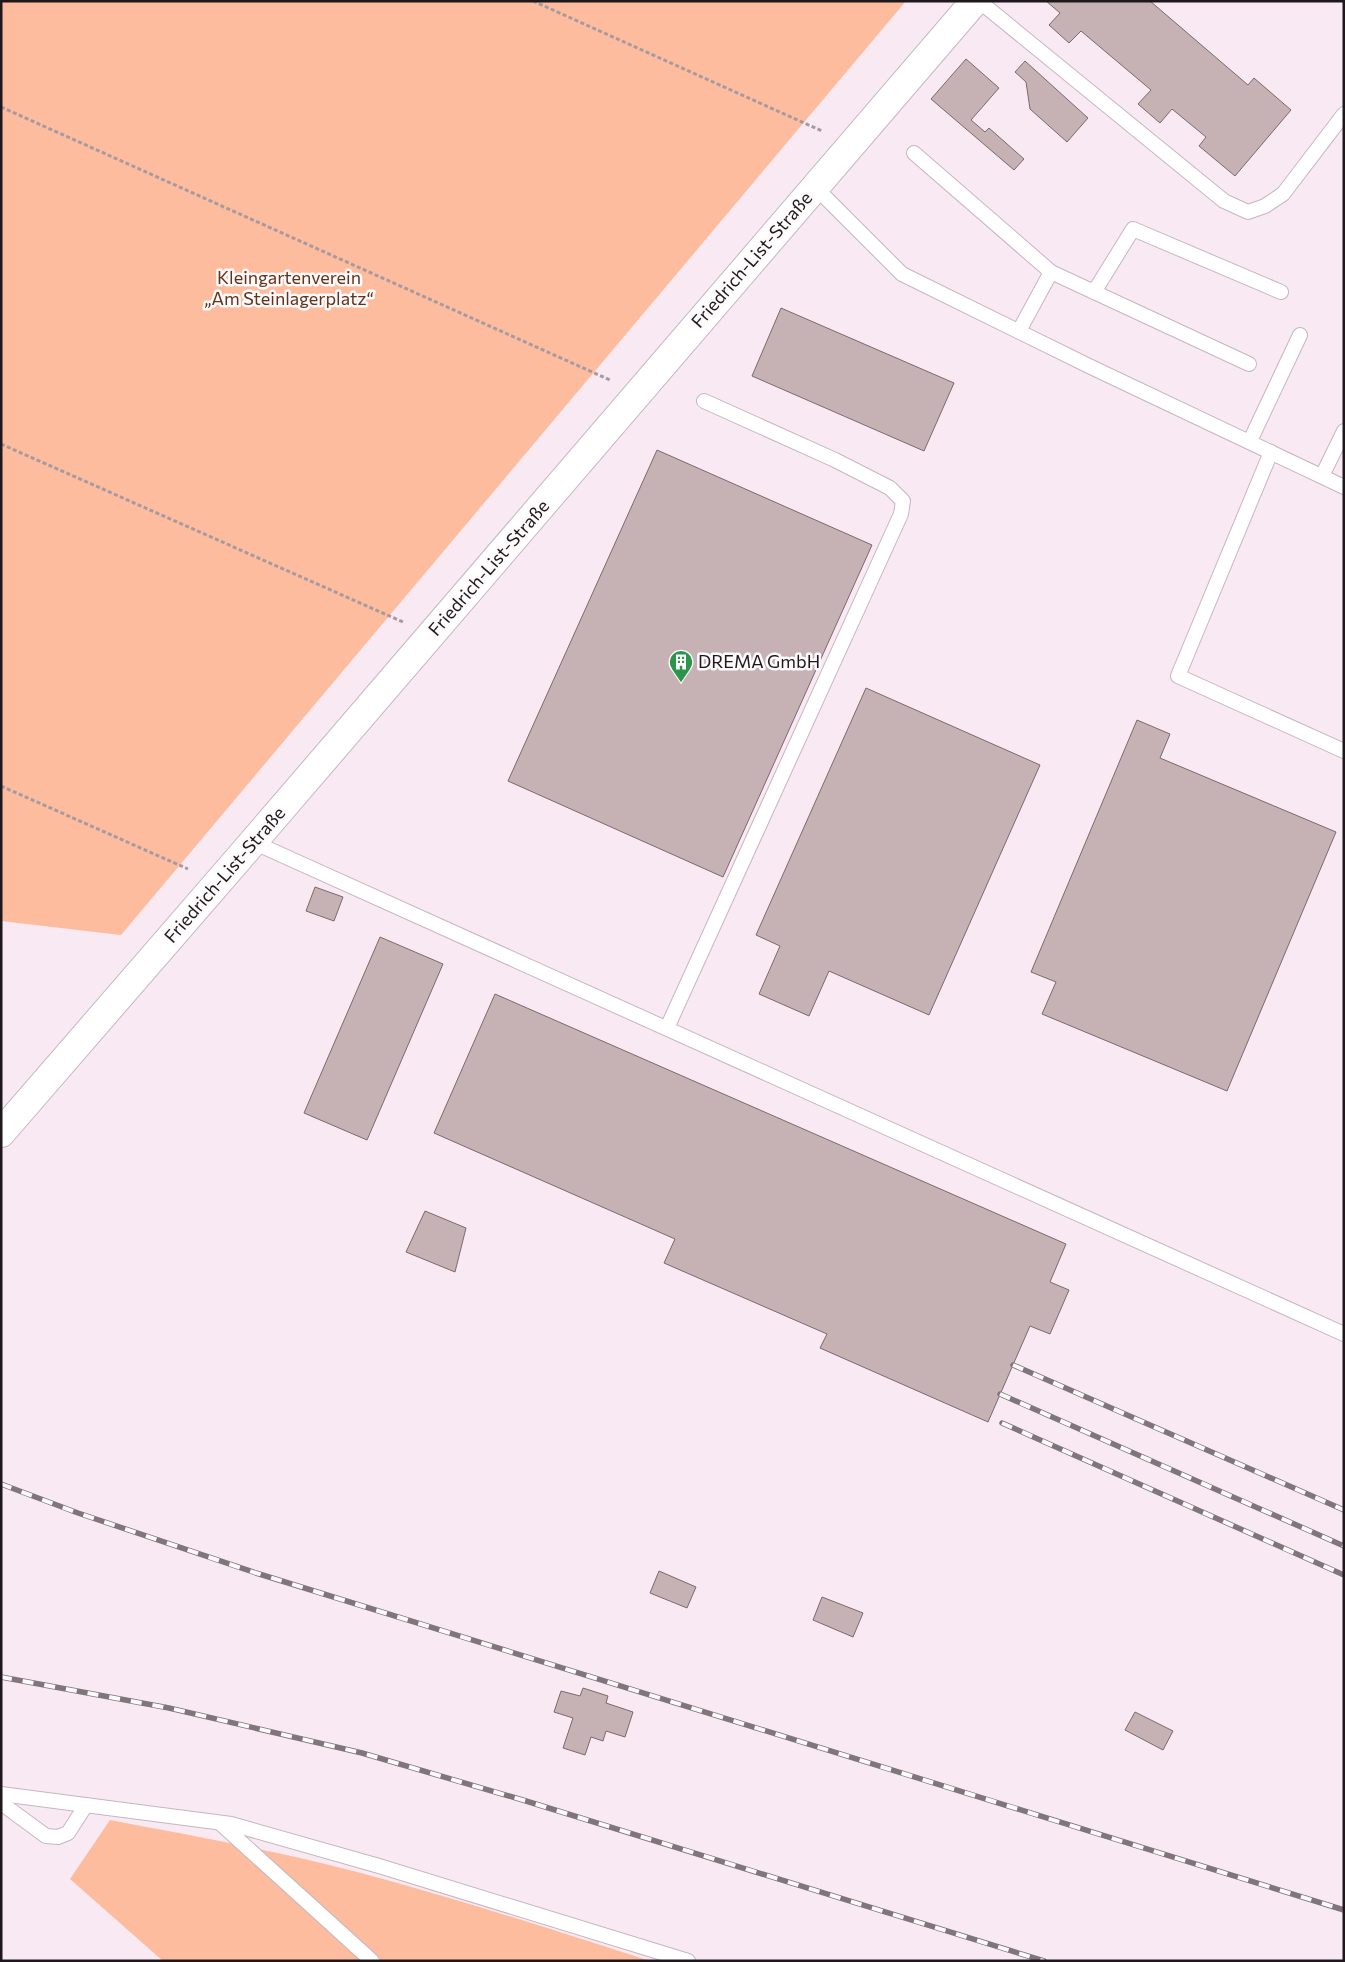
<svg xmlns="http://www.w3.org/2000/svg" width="1345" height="1962" font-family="Commissioner,sans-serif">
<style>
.green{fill:#fdbc9d}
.building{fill:#c6b2b4;stroke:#7b696b}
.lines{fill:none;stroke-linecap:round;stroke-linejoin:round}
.lane-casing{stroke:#c5b6c0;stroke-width:16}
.secondary-casing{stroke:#c5b6c0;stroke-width:30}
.path{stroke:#a69aa2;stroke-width:3;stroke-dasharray:4 2.5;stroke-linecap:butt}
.lane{stroke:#fff;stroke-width:14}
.secondary{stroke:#fff;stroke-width:28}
.rail-casing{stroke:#7f757b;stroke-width:5.5}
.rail{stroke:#fdfafc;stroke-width:4;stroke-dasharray:11;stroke-linecap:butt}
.labels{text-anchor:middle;stroke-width:5;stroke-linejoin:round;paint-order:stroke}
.street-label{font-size:18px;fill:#1e181c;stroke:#fdfafc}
.park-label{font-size:18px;fill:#643116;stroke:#fdfafc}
.poi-label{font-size:18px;fill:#1e181c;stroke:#fdfafc;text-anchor:start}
</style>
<rect width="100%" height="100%" fill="#f9e9f3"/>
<g class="green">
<polygon points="1,1 906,1 121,935 1,921"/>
<path d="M110 1820C194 1836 278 1851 361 1873 458 1899 554 1930 650 1961H163L70 1879Z"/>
</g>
<g class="building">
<polygon points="1046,1 1150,1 1248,85 1254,78 1291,110 1235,176 1199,146 1206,137 1172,109 1160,123 1138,104 1151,90 1081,31 1069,43 1049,25 1060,13"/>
<polygon points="966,59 999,88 971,120 985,132 989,128 1024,159 1014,170 931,99"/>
<polygon points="1025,61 1088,118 1067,142 1030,109 1026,82 1015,72"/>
<polygon points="781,308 954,383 924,451 752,376"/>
<polygon points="657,450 872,545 723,877 508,781"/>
<polygon points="866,688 1040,765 929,1015 829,971 809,1016 759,994 780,946 756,935"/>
<polygon points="1137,720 1170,734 1160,758 1336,832 1227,1091 1042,1014 1056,982 1031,972"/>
<polygon points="315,887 343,897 334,921 306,911"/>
<polygon points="380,937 443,964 367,1140 304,1113"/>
<polygon points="495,994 1066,1244 1050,1282 1069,1290 1050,1334 1030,1326 988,1422 820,1348 827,1334 664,1263 675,1239 434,1133"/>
<polygon points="425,1211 466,1228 455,1272 406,1252"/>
<polygon points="659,1571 696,1587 687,1608 650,1593"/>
<polygon points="822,1597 863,1613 853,1637 813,1620"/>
<polygon points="583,1688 608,1696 606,1703 633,1712 625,1737 606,1731 603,1741 591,1737 585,1755 563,1748 573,1718 554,1712 561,1691 580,1696"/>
<polygon points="1135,1712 1173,1731 1163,1750 1125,1730"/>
</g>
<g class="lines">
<g class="lane-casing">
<g id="lane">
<polyline points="979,1 1224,201 1248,212 1265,206 1283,194 1344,114"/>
<polyline points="914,153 1051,272 1019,331"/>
<polyline points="815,187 902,274 1091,367 1344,487"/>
<polyline points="1051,272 1249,364"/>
<polyline points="1094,292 1133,229 1281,292"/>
<polyline points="1250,441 1300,335"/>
<polyline points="1271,452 1178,676 1344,751"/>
<polyline points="1322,476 1344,431"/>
<polyline points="253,842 1344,1334"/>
<polyline points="667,1028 901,514 903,501 890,488 835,460 704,401"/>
<polyline points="1,1794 231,1824 379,1866 688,1961"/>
<polyline points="1,1803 46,1836 58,1837 68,1833 86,1805"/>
<polyline points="220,1823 372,1961"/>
</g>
</g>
<g class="secondary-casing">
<polyline id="secondary" points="1,1133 253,842 975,1"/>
</g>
<g class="path">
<polyline points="533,1 822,131"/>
<polyline points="1,107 610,380"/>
<polyline points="1,444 403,622"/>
<polyline points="1,786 188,869"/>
</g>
<use href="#lane" class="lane"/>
<use href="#secondary" class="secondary"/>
<g class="rail-casing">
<g id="rail">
<polyline points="1013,1365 1344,1510"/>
<polyline points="1000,1394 1344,1546"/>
<polyline points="1002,1423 1344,1575"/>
<polyline points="1,1484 78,1513 256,1573 1344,1910"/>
<polyline points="1,1677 169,1708 362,1753 526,1801 1044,1961"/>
</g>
</g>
<use href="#rail" class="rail"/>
</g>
<defs>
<g id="building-pin" transform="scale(1.25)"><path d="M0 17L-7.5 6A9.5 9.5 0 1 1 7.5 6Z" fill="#2b954c" stroke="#fdfafc"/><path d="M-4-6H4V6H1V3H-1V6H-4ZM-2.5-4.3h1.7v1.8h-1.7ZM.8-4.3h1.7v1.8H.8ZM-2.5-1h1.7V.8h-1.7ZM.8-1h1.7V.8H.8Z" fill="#fff"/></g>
</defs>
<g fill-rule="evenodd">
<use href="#building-pin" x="681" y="662"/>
</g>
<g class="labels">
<g class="street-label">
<text transform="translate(752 260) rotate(-49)" y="6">Friedrich-List-Straße</text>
<text transform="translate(489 568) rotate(-49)" y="6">Friedrich-List-Straße</text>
<text transform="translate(225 875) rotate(-49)" y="6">Friedrich-List-Straße</text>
</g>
<g class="park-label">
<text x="289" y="284">Kleingartenverein<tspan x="289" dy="21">„Am Steinlagerplatz“</tspan></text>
</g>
<g class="poi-label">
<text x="698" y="668">DREMA GmbH</text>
</g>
</g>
<rect width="1345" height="1962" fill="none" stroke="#1e181c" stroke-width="5"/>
</svg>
